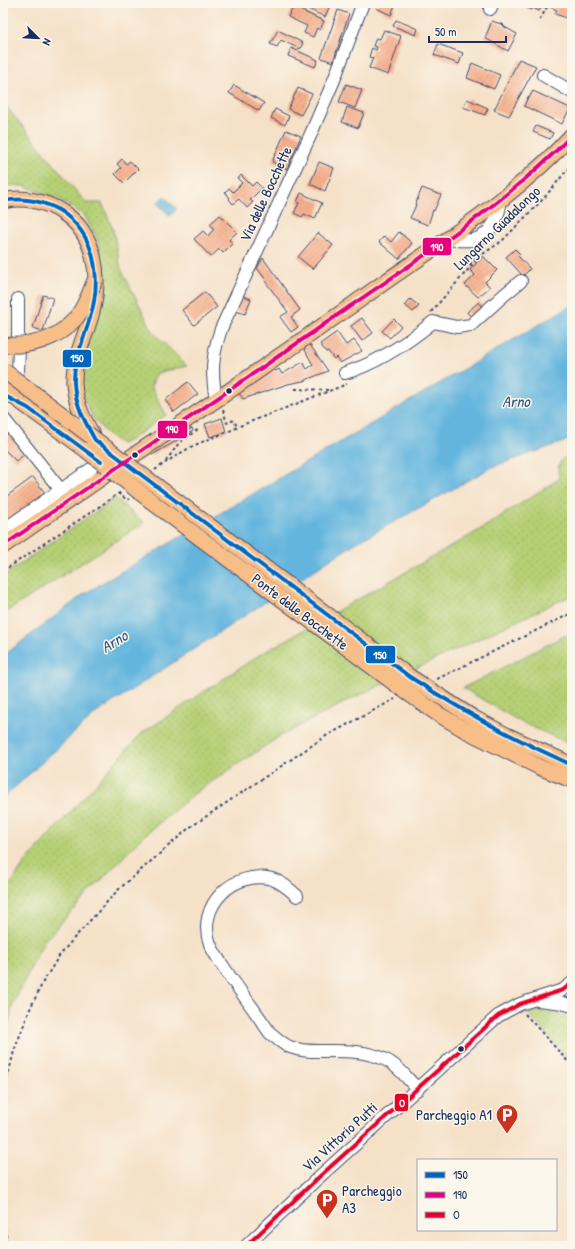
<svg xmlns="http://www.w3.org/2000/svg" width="575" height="1249" font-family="'Patrick Hand',sans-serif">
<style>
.grass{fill:url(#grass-dots);stroke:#68806a}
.water{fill:#63b5de;stroke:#3f729e}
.building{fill:url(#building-hatch)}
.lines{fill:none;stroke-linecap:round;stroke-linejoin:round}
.minor-casing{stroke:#3c4a6e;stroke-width:14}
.major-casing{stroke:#3c4a6e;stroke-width:17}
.path{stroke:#3c4a6e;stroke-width:2;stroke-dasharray:3 3;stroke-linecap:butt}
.minor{stroke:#fff;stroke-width:12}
.major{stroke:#f7be88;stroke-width:15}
.major-bridge-casing{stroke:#3c4a6e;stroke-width:17;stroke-linecap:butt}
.major-bridge{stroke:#f7be88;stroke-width:15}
.bus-1-casing{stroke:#fbf7ec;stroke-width:7}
.bus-2-casing{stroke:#fbf7ec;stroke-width:7}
.bus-3-casing{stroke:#fbf7ec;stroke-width:7}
.bus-1{stroke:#0065bd;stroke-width:4}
.bus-2{stroke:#e5007d;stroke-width:4}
.bus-3{stroke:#e4002b;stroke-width:4}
.bus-dot{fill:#1b2f5e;stroke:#fbf7ec;stroke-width:1.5}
.labels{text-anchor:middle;stroke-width:3;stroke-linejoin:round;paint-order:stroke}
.street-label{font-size:15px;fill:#1b2f5e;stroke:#fbf7ec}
.poi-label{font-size:15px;fill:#1b2f5e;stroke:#fbf7ec;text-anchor:end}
.water-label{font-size:16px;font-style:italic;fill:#315784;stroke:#fbf7ec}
.line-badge{stroke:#fbf7ec;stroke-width:1.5}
.badge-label{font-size:11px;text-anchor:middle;font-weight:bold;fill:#fff}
</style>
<defs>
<pattern id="grass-dots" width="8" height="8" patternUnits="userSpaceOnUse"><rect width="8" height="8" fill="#b6d075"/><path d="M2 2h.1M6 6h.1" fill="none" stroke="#9cb368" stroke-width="1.8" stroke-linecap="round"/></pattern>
<pattern id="building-hatch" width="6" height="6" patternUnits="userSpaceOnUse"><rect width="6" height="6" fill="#f7af8b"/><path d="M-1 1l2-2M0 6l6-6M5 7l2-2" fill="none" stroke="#d3977a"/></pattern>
</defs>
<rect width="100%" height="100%" fill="#fbf7ec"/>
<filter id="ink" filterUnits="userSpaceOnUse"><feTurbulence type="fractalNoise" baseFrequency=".025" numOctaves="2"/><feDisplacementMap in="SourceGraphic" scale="8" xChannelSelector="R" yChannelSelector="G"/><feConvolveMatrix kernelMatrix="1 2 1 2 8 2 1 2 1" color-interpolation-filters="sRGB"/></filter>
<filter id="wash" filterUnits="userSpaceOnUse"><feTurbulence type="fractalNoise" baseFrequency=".012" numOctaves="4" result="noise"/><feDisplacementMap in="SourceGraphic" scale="16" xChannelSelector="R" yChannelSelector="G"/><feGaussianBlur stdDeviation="0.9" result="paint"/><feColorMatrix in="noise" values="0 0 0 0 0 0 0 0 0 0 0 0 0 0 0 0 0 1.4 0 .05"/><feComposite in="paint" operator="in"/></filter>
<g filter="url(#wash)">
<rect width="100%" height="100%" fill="#f5e1c8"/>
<g class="grass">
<polygon points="3,103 86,203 102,203 113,229 121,269 153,332 187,366 157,373 151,386 166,415 130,440 121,444 108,435 93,418 82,395 81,368 101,295 103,271 98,240 84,215 56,198 24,186 3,185"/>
<path d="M572 453V595L351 699 277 738 195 793 140 839 44 941 13 1004 3 1044V895L27 860 141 734 256 657 473 534 559 479C557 464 559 460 572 453Z"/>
<polygon points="115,498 144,523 3,614 3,576"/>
<polygon points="572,632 572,745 519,721 463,688"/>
<path d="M535 1011C548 1012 560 1012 572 1020V1062L528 1013Z"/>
</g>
<g class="water">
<polygon points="164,196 177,209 170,216 157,203"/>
<polygon points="572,305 572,439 492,467 430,502 354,544 95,714 3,798 3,656 84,594 288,473"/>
</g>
<g id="blocks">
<g class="building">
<polygon points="311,3 326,3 330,5 325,17 308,9"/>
<polygon points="378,3 396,3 391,15 376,8"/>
<polygon points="525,3 544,3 539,11 533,8 531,10 527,8 529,5"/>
<polygon points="552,3 572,3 572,23 567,20 567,18 555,14 557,10 550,7"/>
<polygon points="293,7 324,21 320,30 317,28 313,37 304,33 307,26 288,17"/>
<polygon points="338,10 349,14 333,62 321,58"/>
<polygon points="396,20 418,29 416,35 393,26"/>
<polygon points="492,21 504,25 503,26 517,34 508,51 485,38"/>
<polygon points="278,30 303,43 300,49 281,40 277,47 270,44"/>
<polygon points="384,30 401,36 388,75 369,68 373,58 369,57 372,48 376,50 377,47 373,46 376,38 380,39"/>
<polygon points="438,44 463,53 459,64 434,55"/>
<polygon points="291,48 318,60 315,67 288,56"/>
<polygon points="519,59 536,66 509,116 494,110"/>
<polygon points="472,63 500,75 494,89 467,78"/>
<polygon points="346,84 362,90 355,108 339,102"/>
<polygon points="234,85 264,103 259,111 229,93"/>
<polygon points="298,88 312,94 301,115 288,109"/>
<polygon points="533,91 570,108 562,124 524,106 528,97 529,98"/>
<polygon points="467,99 488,108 485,115 463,107"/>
<polygon points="347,107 364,113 358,128 342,122"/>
<polygon points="275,109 289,116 285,125 271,118"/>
<polygon points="536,126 553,133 550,139 533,132"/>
<polygon points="286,130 301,136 287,169 272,162"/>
<polygon points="122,159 126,164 130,161 138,169 124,183 115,174 121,168 117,164"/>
<polygon points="319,162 334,168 325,191 310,184"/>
<polygon points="241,175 252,186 256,182 262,188 250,200 253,202 247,208 239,199 233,204 229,199 230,198 225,192 229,188 233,192 242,183 238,179"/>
<polygon points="422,188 441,195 434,211 433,210 428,225 410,218 416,205 415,205"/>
<polygon points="301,193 322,203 315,219 304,214 302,217 294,213 299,203 297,202"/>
<polygon points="220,215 237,232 229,240 233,243 223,253 219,249 211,257 194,239 203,231 208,236 214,229 210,224"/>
<polygon points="399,232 412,243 399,259 379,242 384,236 391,242"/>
<polygon points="318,233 333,245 313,269 298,257"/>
<polygon points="515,249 520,254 518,256 530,269 523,276 506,257"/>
<polygon points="483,256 497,270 485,282 490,287 478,297 465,285 475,275 470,270"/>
<polygon points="263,258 300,310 291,317 298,327 291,332 280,317 288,312 265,281 266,280 257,268"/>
<polygon points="205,292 217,307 194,325 182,310"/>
<polygon points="43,295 53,298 43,331 33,328"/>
<polygon points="243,296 251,299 245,314 236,311"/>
<polygon points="410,299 419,306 413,312 405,305"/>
<polygon points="479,302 486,311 474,321 467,312"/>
<polygon points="362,318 373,333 362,341 351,326"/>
<polygon points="394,319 401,326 390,338 382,331"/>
<polygon points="337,332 346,345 354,340 362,351 340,363 336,357 334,359 328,351 326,352 320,344"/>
<polygon points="310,345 328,371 303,381 288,384 243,399 239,393 274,369 276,371 279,369 282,374 303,362 307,369 313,365 304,348"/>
<polygon points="188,382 198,394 174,412 165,400"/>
<polygon points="222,418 226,432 210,437 205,424"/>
<polygon points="5,426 26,453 16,461 5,450 3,452 3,428"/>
<polygon points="192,428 193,431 152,455 150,452"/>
<polygon points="33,477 45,493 3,526 3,499"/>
</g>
</g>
</g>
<g filter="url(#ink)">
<use href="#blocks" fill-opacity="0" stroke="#3c4a6e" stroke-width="1"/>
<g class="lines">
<g class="minor-casing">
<g id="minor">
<polyline points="490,9 493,3"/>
<polyline points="543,75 572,92"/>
<path d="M446 239C455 240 463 241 472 240 491 237 499 216 501 200"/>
<polyline points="18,341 18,299"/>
<polyline points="18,370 19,350"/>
<path d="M345 373C378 363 406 344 433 322L457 327 471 325 504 295 521 281"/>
<path d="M216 400C211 371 212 356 221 329L310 136 334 80 363 3"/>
<polyline points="3,418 60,489"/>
<polyline points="3,530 91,469"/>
<path d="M297 896C289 889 282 882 272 879 234 869 196 906 210 944 215 956 224 967 231 978 244 996 257 1014 270 1033 277 1038 282 1044 290 1047 300 1051 310 1051 320 1051 343 1051 365 1050 386 1060 399 1066 408 1080 418 1089"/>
<polyline points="538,1000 563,1003 572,1006"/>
<polyline points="246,1246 319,1177 498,1016 520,1004 563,990 572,983"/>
</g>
</g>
<g class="major-casing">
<g id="major">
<path d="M3 201C22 196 45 201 62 212 96 233 101 276 92 312 86 336 73 358 74 383 75 404 85 422 95 440"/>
<polyline points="3,389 86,450"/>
<path d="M131 457C217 401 301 341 385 282 450 237 518 194 572 135"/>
<polyline points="3,546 104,476"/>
<polyline points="472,717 506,735 572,765"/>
<polyline points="465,730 539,767 572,780"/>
</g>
</g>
<g class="path">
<polyline points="540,20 549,3"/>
<polyline points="470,265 481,248"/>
<polyline points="431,312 480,256 502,241 544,198 572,164"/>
<polyline points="295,389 331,390"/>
<polyline points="223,410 227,423 234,420 237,427"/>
<polyline points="166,461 179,443 200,428"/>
<path d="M155 470C168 461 181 452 195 445 211 438 227 433 242 425L347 384"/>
<polyline points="118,493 127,500 129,499"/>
<polyline points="3,571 121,492"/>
<polyline points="437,679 572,613"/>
<polyline points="525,1014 572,1066"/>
<polyline points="3,1096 14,1051 30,1009 43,982 59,956 75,937 118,890 189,828 326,736 395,699"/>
<polyline points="3,1216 8,1246"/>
</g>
<use href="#minor" class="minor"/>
<use href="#major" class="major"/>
<g class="major-bridge-casing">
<g id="major-bridge">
<path d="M3 345C30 347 57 340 76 318 85 307 90 293 95 280"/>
<polyline points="3,370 410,677 472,717"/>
<polyline points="86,450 156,505 398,686 438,714 465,730"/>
</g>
</g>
<use href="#major-bridge" class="major-bridge"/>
<g class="bus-1-casing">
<g id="bus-1">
<path d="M3 201C25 197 48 201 66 215 99 241 101 285 89 321 83 342 73 362 74 383 75 404 85 422 95 440L410 677C462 711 516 740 572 765"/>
<polyline points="3,395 28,408 101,462"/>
</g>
</g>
<g class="bus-2-casing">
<path id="bus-2" d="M3 546C118 466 234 388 349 307 426 254 506 203 572 135"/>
</g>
<g class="bus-3-casing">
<polyline id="bus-3" points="246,1246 319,1177 498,1016 520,1004 563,990 572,983"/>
</g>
<use href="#bus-1" class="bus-1"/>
<use href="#bus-2" class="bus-2"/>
<use href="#bus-3" class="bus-3"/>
</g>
</g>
<defs>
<g id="parking-pin" transform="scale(1.15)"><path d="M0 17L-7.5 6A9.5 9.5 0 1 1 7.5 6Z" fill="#c8321e" stroke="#fbf7ec"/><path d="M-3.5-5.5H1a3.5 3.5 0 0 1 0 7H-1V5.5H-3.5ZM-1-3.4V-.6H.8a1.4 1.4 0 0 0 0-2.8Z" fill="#fff"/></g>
</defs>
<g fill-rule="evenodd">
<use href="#parking-pin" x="507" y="1115"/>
<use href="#parking-pin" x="327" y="1200"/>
</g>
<g class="bus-dot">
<circle cx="229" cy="391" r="3.5"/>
<circle cx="135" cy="455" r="3.5"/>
<circle cx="461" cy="1049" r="3.5"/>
</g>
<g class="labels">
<g class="street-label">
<text transform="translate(266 194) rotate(-65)" y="5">Via delle Bocchette</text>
<text transform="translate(497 228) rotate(-44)" y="5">Lungarno Guadalongo</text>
<text transform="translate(300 612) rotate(37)" y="5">Ponte delle Bocchette</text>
<text transform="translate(340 1137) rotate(-42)" y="5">Via Vittorio Putti</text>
</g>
<g class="poi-label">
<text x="492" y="1120">Parcheggio A1</text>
<text x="342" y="1196" text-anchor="start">Parcheggio<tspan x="342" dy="17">A3</tspan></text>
</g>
<g class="water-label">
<text x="516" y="407">Arno</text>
<text transform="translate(114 641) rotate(-32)" y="6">Arno</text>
</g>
</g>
<g class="line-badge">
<rect x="422" y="237" width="30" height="19" rx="4" fill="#e5007d"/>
<rect x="62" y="349" width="30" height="19" rx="4" fill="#0065bd"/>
<rect x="157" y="420" width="31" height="19" rx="4" fill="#e5007d"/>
<rect x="365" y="645" width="31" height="19" rx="4" fill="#0065bd"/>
<rect x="394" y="1093" width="15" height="19" rx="4" fill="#e4002b"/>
</g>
<g class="badge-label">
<text x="437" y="251">190</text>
<text x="77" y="362">150</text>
<text x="172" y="433">190</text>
<text x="380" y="659">150</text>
<text x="402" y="1107">O</text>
</g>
<rect width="575" height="1249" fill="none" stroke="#fbf7ec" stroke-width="16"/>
<rect x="417" y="1159" width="140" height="72" fill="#fbf7ec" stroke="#a1a7b3"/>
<rect x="425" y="1172" width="20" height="6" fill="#0065bd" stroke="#a1a7b3"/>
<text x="453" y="1179" font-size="12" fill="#1b2f5e">150</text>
<rect x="425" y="1192" width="20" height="6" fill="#e5007d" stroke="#a1a7b3"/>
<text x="453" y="1199" font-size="12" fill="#1b2f5e">190</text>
<rect x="425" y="1212" width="20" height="6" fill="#e4002b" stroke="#a1a7b3"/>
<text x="453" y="1219" font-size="12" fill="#1b2f5e">O</text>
<g transform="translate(38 38) rotate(114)" stroke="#fbf7ec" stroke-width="3" paint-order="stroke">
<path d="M0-3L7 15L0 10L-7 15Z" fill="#1b2f5e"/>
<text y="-6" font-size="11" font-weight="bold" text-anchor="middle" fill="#1b2f5e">N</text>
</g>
<path d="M429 36v6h77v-6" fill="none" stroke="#1b2f5e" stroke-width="2"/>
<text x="435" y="36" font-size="12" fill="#1b2f5e" stroke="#fbf7ec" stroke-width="3" paint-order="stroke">50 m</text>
</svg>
